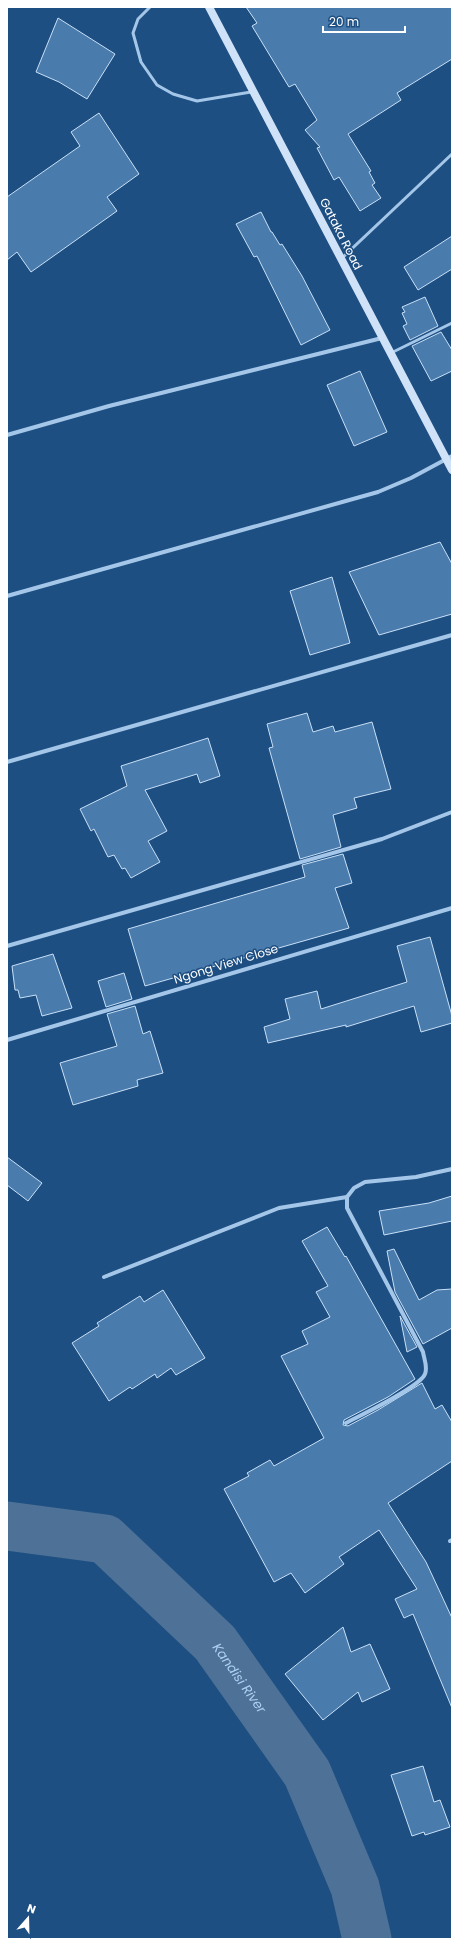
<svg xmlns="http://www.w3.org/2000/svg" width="459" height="1946" font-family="Poppins,sans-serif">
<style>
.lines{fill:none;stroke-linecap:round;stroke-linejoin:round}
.river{stroke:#4e7197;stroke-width:49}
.building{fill:#4a7bad;stroke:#c8e0f7}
.lane{stroke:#a4c7e9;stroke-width:3}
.street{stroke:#a4c7e9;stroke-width:4}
.secondary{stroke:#cfe2f7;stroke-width:8}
.labels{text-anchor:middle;stroke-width:3;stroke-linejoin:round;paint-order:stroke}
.street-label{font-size:12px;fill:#fff;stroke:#1e4f82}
.water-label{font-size:13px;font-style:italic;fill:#afd0f1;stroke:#1e4f82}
</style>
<rect width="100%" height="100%" fill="#1e4f82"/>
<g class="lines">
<path class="river" id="s1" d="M7 1526 105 1539 215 1643 307 1773 355 1887 367 1939"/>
</g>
<g class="building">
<polygon points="246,7 452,7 452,59 397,93 401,100 348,134 371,171 369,172 375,183 372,185 381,198 360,211 339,177 334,180 317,148 320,147 305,130 317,120 295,84 289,87 252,26 257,23"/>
<polygon points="58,18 115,54 87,99 59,82 36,72"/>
<polygon points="99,113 139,174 107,197 117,211 31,272 17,252 7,260 7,197 80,146 71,132"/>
<polygon points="261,212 271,232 272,232 280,245 282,244 302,276 330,330 301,345 257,256 254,257 236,224"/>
<polygon points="452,236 452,269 418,290 404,267"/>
<polygon points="425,297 438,326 410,340 403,326 407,324 402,313 405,312 402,307"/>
<polygon points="441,332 452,350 452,371 431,381 412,346"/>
<polygon points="360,371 387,432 354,446 327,385"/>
<polygon points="440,542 452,564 452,614 379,635 349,572"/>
<polygon points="332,577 350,643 310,655 290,591"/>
<polygon points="307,713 313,732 333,726 335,732 372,722 391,789 354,798 357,808 333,815 341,847 300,859 269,748 273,747 267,724"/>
<polygon points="208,738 220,776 200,783 197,774 145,790 167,831 148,841 160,862 131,878 125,868 122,869 114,855 108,857 94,829 91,831 80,809 127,786 121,766"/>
<polygon points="343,854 352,883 335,888 349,928 145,986 128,929 305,877 302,865"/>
<polygon points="430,937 452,1016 452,1023 421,1032 414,1006 346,1027 346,1025 268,1043 264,1027 290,1019 285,999 317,991 321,1009 407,982 397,946"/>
<polygon points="53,954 72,1008 42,1016 36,995 20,998 18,990 15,990 12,966"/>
<polygon points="124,973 132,999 106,1007 98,981"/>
<polygon points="135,1006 143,1034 150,1031 163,1073 137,1080 138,1086 73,1105 60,1063 117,1046 107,1014"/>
<polygon points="7,1157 42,1183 28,1201 7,1185"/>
<polygon points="452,1196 452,1221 384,1235 379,1211 429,1203"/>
<polygon points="327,1227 345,1257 346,1256 415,1379 388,1397 344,1420 343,1425 348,1426 378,1410 422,1383 435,1409 442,1405 452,1422 452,1461 388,1503 426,1562 452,1618 452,1708 413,1614 404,1618 395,1599 417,1589 379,1530 339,1557 344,1564 305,1593 291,1573 274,1582 224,1489 249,1476 247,1473 270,1460 274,1466 324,1438 281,1356 308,1344 302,1331 330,1317 316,1292 328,1286 302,1241"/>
<polygon points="394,1249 419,1300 437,1290 452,1289 452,1328 423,1344 395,1292 387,1251"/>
<polygon points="163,1290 205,1358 176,1375 171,1368 157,1378 155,1374 132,1389 130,1387 109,1401 72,1343 99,1326 97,1323 140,1296 144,1302"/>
<polygon points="400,1316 417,1347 407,1352"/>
<polygon points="343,1627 351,1652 370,1644 390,1689 362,1702 358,1692 323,1720 285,1674"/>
<polygon points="423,1766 434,1802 440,1800 450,1827 425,1835 424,1832 412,1836 391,1775"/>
</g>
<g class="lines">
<g class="lane">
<polyline points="150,7 138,19 133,33 141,62 157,85 173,94 197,101 251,92"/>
<polyline points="341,259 452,154"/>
<polyline points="391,353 452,323"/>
</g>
<g class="street">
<polyline points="7,435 109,406 382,338"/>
<polyline points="7,596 378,492 411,478 452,456"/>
<polyline points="7,762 452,635"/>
<polyline points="7,946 382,839 452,812"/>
<polyline points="7,1040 452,908"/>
<polyline points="104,1277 279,1208 347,1197"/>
<path d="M346 1423C361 1415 420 1387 425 1374 428 1367 424 1359 423 1352L347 1208V1197L354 1188 365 1182 416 1177 452 1169"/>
<polyline points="450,1541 452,1540"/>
</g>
<polyline class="secondary" points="209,7 452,470"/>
</g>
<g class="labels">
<g class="street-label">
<text transform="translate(341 234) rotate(63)" y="4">Gataka Road</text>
<text transform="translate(226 964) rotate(-17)" y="4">Ngong View Close</text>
</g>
<g class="water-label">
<text dy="5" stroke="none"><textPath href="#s1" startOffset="293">Kandisi River</textPath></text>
</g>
</g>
<rect width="459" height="1946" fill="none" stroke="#ffffff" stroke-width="16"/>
<g transform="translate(28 1918) rotate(20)" stroke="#1e4f82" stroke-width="3" paint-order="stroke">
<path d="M0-3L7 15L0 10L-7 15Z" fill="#ffffff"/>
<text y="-6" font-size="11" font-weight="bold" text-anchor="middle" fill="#ffffff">N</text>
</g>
<path d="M323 26v6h82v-6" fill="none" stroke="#ffffff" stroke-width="2"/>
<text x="329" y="26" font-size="12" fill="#ffffff" stroke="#1e4f82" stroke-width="3" paint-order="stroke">20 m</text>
</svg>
